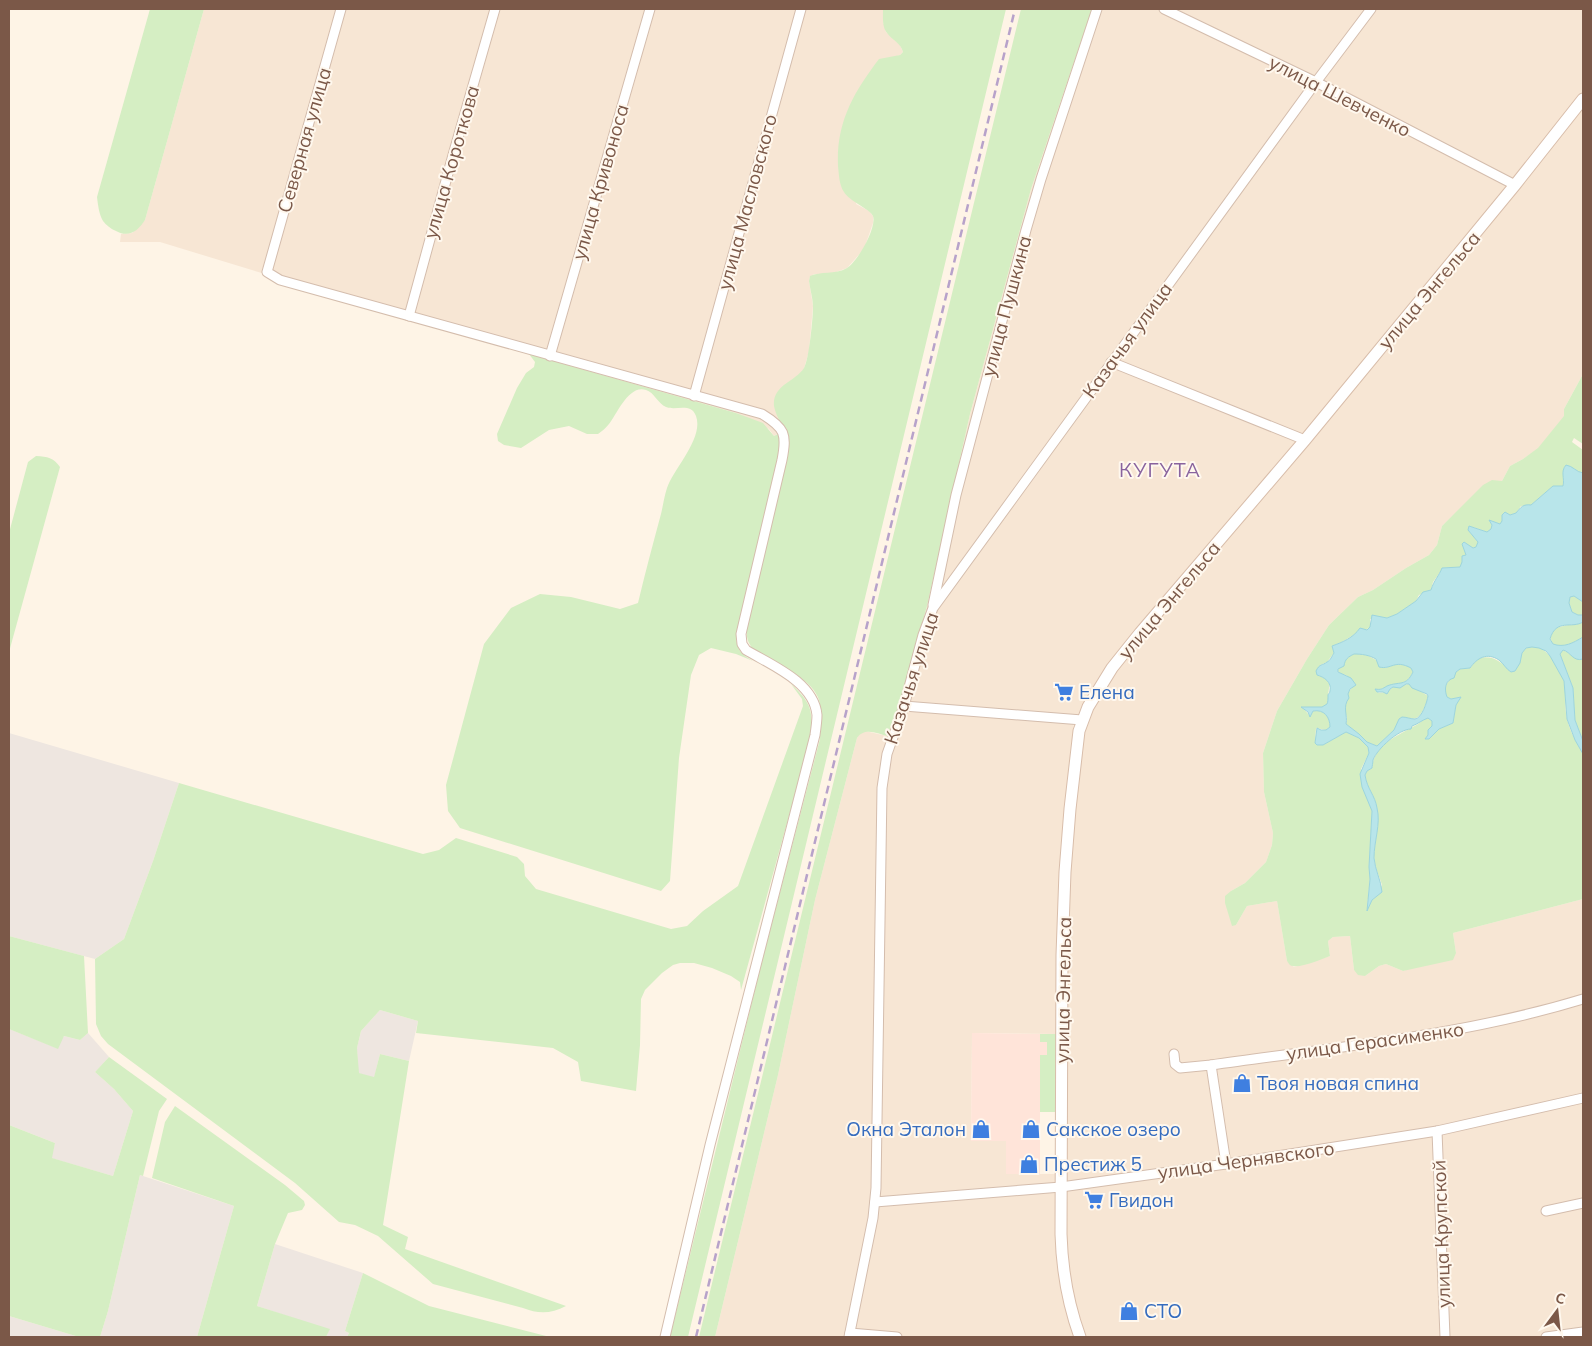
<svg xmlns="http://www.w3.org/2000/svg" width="1592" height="1346" font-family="Mulish,sans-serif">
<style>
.residential{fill:#f7e6d4}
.commercial{fill:#ffe4d9}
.industrial{fill:#eee6e0}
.green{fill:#d5eec3}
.water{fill:#b8e5ea;stroke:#9dd5dd;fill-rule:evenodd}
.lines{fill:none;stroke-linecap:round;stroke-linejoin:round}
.street-casing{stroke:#d4bdad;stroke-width:11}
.secondary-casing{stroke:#d8bdaa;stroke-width:13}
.street{stroke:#fff;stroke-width:9}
.secondary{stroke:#fff;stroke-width:11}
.rail{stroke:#b7a2ca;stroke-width:2.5;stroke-dasharray:8 5;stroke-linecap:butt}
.labels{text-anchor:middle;stroke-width:4;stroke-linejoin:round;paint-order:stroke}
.street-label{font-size:19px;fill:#7b5848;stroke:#fff8ee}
.shop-label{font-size:19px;fill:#366cbe;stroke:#fff8ee;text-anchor:start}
.neighbourhood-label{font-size:20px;letter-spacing:1px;fill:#89639e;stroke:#fff8ee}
</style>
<rect width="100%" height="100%" fill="#fef4e6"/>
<g class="residential">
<polygon points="204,9 883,9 883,21 886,32 900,45 903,52 900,55 894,57 856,204 869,211 873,216 873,223 864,249 847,268 831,274 814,274 810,277 809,281 813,306 809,351 787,429 774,436 769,429 736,413 278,283 265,274 160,242 120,242 121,234 132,233 145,220"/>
<polygon points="1092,9 1583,9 1583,91 1503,191 1295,443 1135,631 1091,690 1074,723 1069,766 1061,856 1057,1034 972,1033 971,1141 1006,1141 1006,1174 1058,1174 1076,1337 715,1337 778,1075 815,900 857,738 860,733 865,731 887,736 899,706 927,606 970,414 1031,189"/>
<polygon points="1583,108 1583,374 1564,409 1565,416 1538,449 1523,459 1510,466 1502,481 1462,507 1442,526 1437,545 1429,555 1406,568 1373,590 1358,597 1329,625 1307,659 1277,711 1263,753 1264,792 1273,833 1272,845 1266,862 1245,883 1231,891 1236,925 1247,906 1277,901 1287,961 1294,967 1330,956 1328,941 1333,937 1350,936 1354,970 1365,976 1379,966 1386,964 1403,971 1456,953 1453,933 1583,899 1583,1337 1086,1337 1073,1295 1066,1250 1065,1010 1070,854 1081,741 1091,709 1130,652 1403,332"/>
</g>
<polygon class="commercial" points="972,1033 1040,1034 1040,1042 1047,1042 1047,1055 1040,1055 1040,1174 1006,1174 1006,1141 971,1141"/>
<g class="industrial">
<polygon points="9,733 179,783 153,861 124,939 95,959 9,936"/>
<polygon points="380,1010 418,1021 409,1061 380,1054 374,1078 358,1073 357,1048 361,1031"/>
<polygon points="9,1029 57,1048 64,1036 80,1040 88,1033 109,1057 95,1072 114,1089 133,1111 113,1176 51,1158 55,1143 9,1125"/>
<polygon points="140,1175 234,1206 197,1337 100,1337 108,1311"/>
<polygon points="275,1244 363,1273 345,1331 349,1333 347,1337 326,1337 329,1330 257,1306"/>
<polygon points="9,1316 79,1337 9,1337"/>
</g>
<g class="green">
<path d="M150 9H204L145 220C138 231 129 238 116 231 111 229 106 225 103 221 99 214 98 205 97 197Z"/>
<path d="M883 9H1006L688 1337H670L760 969 820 739C820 727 822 712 819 700 813 678 771 661 753 649 747 642 746 635 747 627L784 431 787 429C780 422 776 416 774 406 772 385 795 382 804 368 809 360 813 318 813 307 813 299 810 289 809 281L810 276C820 271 835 275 847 268 857 262 877 228 873 216 870 209 849 201 844 192 839 185 839 174 838 166 836 122 854 92 879 59L900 55 903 52C901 43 892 40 887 33 882 27 883 17 883 9Z"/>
<path d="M1021 9H1092L1031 189 970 414 927 606 899 706 887 736C877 733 864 727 857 738L815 900 778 1075 715 1337H699Z"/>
<path d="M529 354 736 413 763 423 774 436 780 433V454L736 639C738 651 742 655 753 661L736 654 711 648 699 655 691 675 679 758 670 881 661 891 460 828 448 811 446 785 484 644 511 608 540 594 571 597 620 609 638 603C645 573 653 544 661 514 663 506 664 497 667 488 674 468 704 438 696 416 691 402 676 411 666 407 658 404 654 392 646 390 629 384 617 414 609 424 606 428 602 431 598 434H587L569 426 549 430 521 448 504 445 498 441 497 434 517 388 526 373 534 367 535 362Z"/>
<path d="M1583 374V444L1574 438 1572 442 1583 450V473L1578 472 1569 466 1564 473 1563 486H1553L1531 505 1521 506 1516 513 1510 515 1500 524 1490 521 1492 525 1491 529 1487 532 1473 527 1468 530 1478 542 1476 547 1472 548 1464 542 1466 555 1460 567 1443 568 1433 582 1431 590 1419 595 1416 601 1397 614 1387 618 1379 617 1370 619V627C1366 631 1360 631 1355 634 1347 639 1341 643 1332 646L1334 653 1327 662 1320 665 1317 675C1333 681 1329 683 1328 697 1328 699 1328 702 1327 705L1322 707H1302L1310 716 1313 711C1324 709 1330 717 1330 727L1326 730 1316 728 1315 742 1323 745 1346 732 1359 738 1368 747 1369 753 1361 769 1372 811 1369 867 1370 878 1367 908 1372 900 1377 896 1382 885C1379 875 1374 866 1374 855 1375 840 1380 824 1377 808 1375 796 1367 789 1365 775L1367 771 1372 768C1374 744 1399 735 1418 724 1422 721 1423 719 1428 718L1432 721V727L1426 739 1439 729 1453 723 1456 705 1460 697 1451 699 1447 697 1445 692 1446 685 1450 679 1456 672 1460 669 1470 668 1478 658C1494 655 1501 662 1511 672 1523 668 1517 652 1527 648 1544 640 1560 668 1564 681 1567 693 1564 707 1567 719 1570 732 1577 743 1583 754V899L1453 933 1456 953 1453 960 1403 971 1386 964 1379 966 1365 976 1358 975 1354 970 1350 936 1333 937 1328 941 1330 956C1322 959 1301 968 1293 966 1290 966 1289 964 1287 961L1277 901 1247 906 1236 925 1232 926 1225 903V896L1231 891 1245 883 1266 862 1272 845 1273 833 1264 792 1263 753 1277 711 1307 659 1329 625 1358 597 1373 590 1406 568 1429 555 1437 545 1442 526 1483 485 1492 480 1502 481 1510 466 1523 459 1538 448 1564 416V409Z"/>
<path d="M36 456C48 457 53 457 60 467L9 652V533L28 462Z"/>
<polygon points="1574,596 1583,602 1583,615 1578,615 1572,612 1569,603 1570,597"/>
<path d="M1583 622V637C1573 643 1564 648 1553 644 1542 622 1575 627 1583 622Z"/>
<path d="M1562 650C1571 652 1573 661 1583 659V741L1575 720 1573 688 1560 654Z"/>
<path d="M1354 654C1368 653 1376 659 1386 668 1395 663 1402 663 1411 668L1413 672C1406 686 1400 682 1388 686 1383 688 1381 690 1376 690L1379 693 1387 692 1393 687 1409 684 1428 696C1427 702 1422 716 1416 718 1410 720 1407 716 1399 719L1394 730 1377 746 1367 742 1359 734 1346 724C1348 718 1347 717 1345 712 1343 702 1348 691 1355 684L1346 675 1341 674 1338 671C1339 664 1347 657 1354 654Z"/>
<path d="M791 684C813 704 814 713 809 743L741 990 740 982 731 976 712 968 694 963H680L673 965 662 973 645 990 641 999 640 1045 636 1091 581 1081 578 1062 553 1048 416 1033 418 1021 380 1010 361 1031 357 1048 359 1073 374 1077 380 1054 409 1061 383 1225 408 1237 405 1249 566 1306C551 1314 538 1314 523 1308L433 1284 378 1236 355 1225 339 1222 295 1183 108 1044 101 1036 96 1024 95 959 124 939 153 861 179 783 423 854 439 850 456 838 517 857 524 864 525 876 536 889 671 929 687 926 703 911 738 886 803 706 802 699Z"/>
<polygon points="9,936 84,956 88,1033 80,1040 64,1036 58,1049 9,1029"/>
<polygon points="1040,1034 1057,1034 1057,1112 1040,1112 1040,1055 1047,1055 1047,1042 1040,1042"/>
<polygon points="109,1057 167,1099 159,1111 143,1176 140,1175 108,1311 100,1337 79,1337 9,1316 9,1125 55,1143 52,1158 113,1176 133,1111 114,1089 95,1072"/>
<polygon points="175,1106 285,1185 304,1201 305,1205 302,1210 288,1213 275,1244 257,1306 330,1329 326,1337 197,1337 234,1206 152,1178 165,1122"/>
<polygon points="363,1273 429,1306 550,1337 347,1337 349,1333 345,1331"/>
</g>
<path class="water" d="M1566 465C1573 466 1576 472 1583 473V602L1574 596 1570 597 1569 603 1572 612 1578 615H1583V622C1572 629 1556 618 1550 639L1553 644C1564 648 1573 643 1583 637V659C1573 662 1571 652 1563 650L1560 654 1573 688 1575 720 1583 741V754L1575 740 1567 719 1564 681 1550 656 1546 651 1539 648 1532 647 1526 648 1522 653 1520 663 1515 671 1511 672C1506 669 1504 664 1499 660 1487 652 1477 658 1470 668L1460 669 1456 672 1454 678C1445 680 1444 689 1447 697L1451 699 1461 697 1456 705 1453 723 1439 729 1429 739H1425L1428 735V730L1432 726V721L1428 718C1422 720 1418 724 1412 726L1411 729C1399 729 1377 749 1373 760 1373 762 1372 767 1372 768L1367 771 1365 775C1367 789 1375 795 1377 808 1381 824 1374 841 1374 858 1375 870 1381 880 1382 892L1372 900 1367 911 1370 879 1369 867 1372 811 1362 787 1360 774 1369 753 1368 747 1359 738 1346 732 1323 745H1317L1315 743 1317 728 1321 730H1326L1330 727C1330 717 1324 709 1313 711L1310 717 1308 712 1301 707H1322L1327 704C1328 702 1328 699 1328 695 1328 694 1330 693 1330 691 1332 682 1324 677 1317 675L1316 671C1320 663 1322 666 1327 662 1330 661 1332 656 1334 653L1332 646C1343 642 1353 638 1360 628L1367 630 1370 627 1372 615 1387 618 1397 614 1416 601 1423 592 1431 590C1434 580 1439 576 1442 568L1460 567 1462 562V556L1466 555 1462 544 1464 542 1473 548 1476 547 1478 542 1468 530 1469 526 1487 532 1491 529 1492 525 1489 520 1500 524 1502 521V515L1505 512 1510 515 1516 513C1521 507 1523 504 1531 505L1553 486H1563C1565 478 1560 472 1566 465ZM1354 654C1362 654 1369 655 1376 659L1379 667C1392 670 1394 659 1411 668L1413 672C1406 687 1399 681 1387 686 1382 689 1381 690 1375 689L1377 692H1383L1387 694 1390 689 1393 687 1400 688 1406 684H1409L1412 688 1427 694 1428 696C1427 702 1422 718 1415 719 1411 719 1406 717 1402 717L1399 719 1394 730 1377 746 1367 742 1359 734 1346 724C1348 715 1342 707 1349 698L1348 694 1350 689 1356 685 1351 678 1338 672V669L1344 666C1345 659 1348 657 1354 654Z"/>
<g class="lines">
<g class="street-casing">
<g id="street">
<path d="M341 9 267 272 280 280 762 414C785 428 787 434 782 460L741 634 742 644 746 650C771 665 814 682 817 715 817 721 816 728 815 735L710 1145 665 1337"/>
<polyline points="1164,9 1316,82 1515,185"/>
<polyline points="409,316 453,155 495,9"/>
<polyline points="550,356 650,9"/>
<polyline points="1111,362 1305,440"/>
<polyline points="694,396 801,9"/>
<polyline points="933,605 956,495 1026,230 1041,179 1097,9"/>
<polyline points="904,706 1082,720"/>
<path d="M1174 1054 1175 1064 1180 1068 1211 1065C1336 1047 1462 1036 1583 999"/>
<polyline points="1211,1065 1226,1164"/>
<polyline points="1437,1131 1445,1337"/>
<polyline points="875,1202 1061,1187 1226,1164 1437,1131 1583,1098"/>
<polyline points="1546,1211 1583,1203"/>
<polyline points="850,1333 897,1337"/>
<polyline points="849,1337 873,1218 876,1188 882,788 887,754 904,706 923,635 933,608 1316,82 1371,9"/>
<polyline points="1546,1337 1583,1332"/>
</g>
</g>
<g class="secondary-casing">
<path id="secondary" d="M1080 1337C1068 1304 1062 1269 1061 1234L1062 955 1065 872 1070 809 1079 731 1088 707 1112 668 1140 633 1305 440 1515 185 1583 99"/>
</g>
<use href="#street" class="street"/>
<use href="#secondary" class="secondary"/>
<polyline class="rail" points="696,1337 1015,9"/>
</g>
<defs>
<g id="supermarket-bare" transform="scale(1.5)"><path d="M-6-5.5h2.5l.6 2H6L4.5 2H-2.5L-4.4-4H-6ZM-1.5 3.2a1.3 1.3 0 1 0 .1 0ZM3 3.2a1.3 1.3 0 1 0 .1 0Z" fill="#3f7fe0" stroke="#fff8ee" stroke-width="2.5" paint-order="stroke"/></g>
<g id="shop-bare" transform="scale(1.5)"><path d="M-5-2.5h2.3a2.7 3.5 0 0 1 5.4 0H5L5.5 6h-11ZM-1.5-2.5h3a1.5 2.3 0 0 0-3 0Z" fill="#3f7fe0" stroke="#fff8ee" stroke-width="2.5" paint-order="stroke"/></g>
</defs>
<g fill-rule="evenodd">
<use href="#supermarket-bare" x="1064" y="692"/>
<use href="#shop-bare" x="1242" y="1083"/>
<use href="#shop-bare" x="981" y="1129"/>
<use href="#shop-bare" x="1031" y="1129"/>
<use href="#shop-bare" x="1029" y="1164"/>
<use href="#supermarket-bare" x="1094" y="1200"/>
<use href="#shop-bare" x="1129" y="1311"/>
</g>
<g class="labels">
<g class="street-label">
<text transform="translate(1340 96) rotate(27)" y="7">улица Шевченко</text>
<text transform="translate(304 140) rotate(-74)" y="7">Северная улица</text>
<text transform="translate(451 162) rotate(-74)" y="7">улица Короткова</text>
<text transform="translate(600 182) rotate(-74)" y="7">улица Кривоноса</text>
<text transform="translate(747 202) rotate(-75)" y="7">улица Масловского</text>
<text transform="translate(1429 290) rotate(-50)" y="7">улица Энгельса</text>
<text transform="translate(1006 306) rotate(-75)" y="7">улица Пушкина</text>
<text transform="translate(1127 340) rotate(-54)" y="7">Казачья улица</text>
<text transform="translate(1169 600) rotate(-50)" y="7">улица Энгельса</text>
<text transform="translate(911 678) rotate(-72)" y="7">Казачья улица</text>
<text transform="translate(1063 990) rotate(-89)" y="7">улица Энгельса</text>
<text transform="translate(1375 1041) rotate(-8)" y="7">улица Герасименко</text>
<text transform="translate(1246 1160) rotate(-8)" y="7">улица Чернявского</text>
<text transform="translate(1441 1234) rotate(-92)" y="7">улица Крупской</text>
</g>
<g class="shop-label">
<text x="1079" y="699">Елена</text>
<text x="1257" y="1090">Твоя новая спина</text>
<text x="966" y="1136" text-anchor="end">Окна Эталон</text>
<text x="1046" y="1136">Сакское озеро</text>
<text x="1044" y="1171">Престиж 5</text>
<text x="1109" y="1207">Гвидон</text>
<text x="1144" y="1318">СТО</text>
</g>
<g class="neighbourhood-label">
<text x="1160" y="477">КУГУТА</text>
</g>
</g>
<rect width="1592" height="1346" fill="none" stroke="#7b5848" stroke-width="20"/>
<g transform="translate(1557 1311) rotate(15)" stroke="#fff8ee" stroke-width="4" paint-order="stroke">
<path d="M0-4L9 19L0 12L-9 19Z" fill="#7b5848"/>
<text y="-8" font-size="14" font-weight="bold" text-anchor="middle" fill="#7b5848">С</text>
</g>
</svg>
